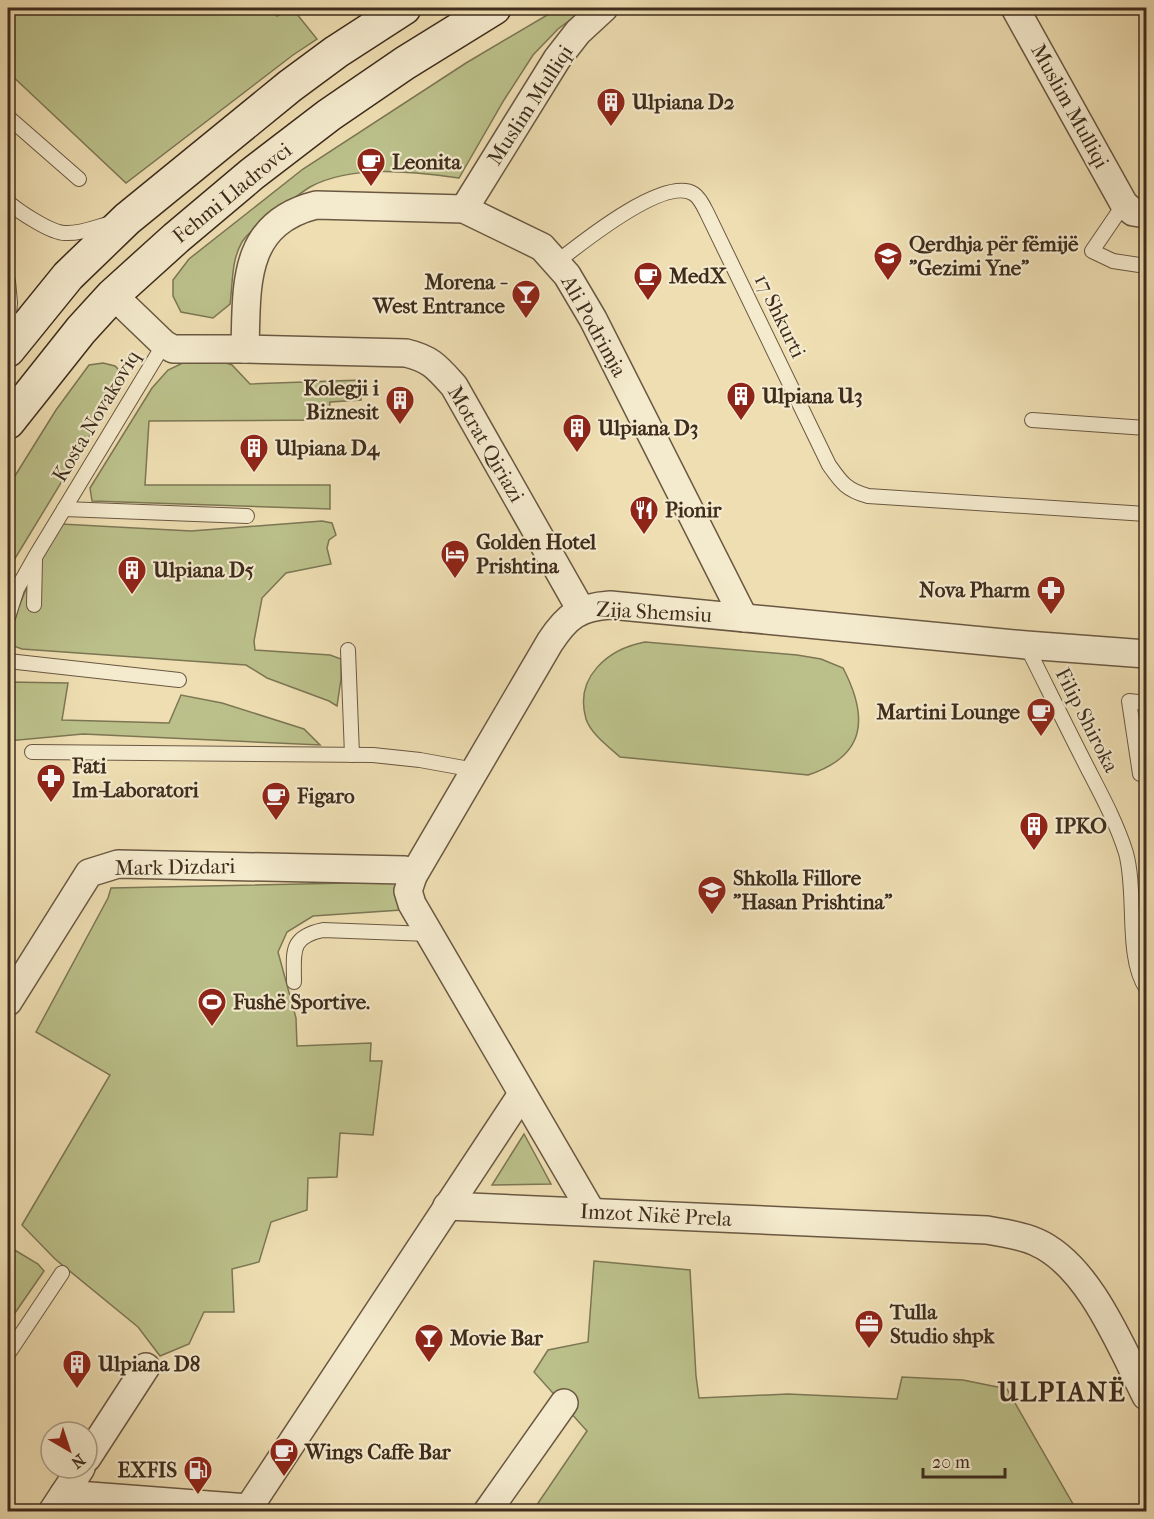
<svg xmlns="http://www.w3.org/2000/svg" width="1154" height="1519" font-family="'IM FELL French Canon',serif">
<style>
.green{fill:#bbc08a;stroke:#7c7654;stroke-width:1.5}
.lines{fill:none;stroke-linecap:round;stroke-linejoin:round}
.lane-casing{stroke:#6a5842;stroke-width:16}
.street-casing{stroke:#6a5842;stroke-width:30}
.secondary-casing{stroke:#3e2c1d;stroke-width:36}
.lane{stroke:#f4eacd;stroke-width:14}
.street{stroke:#f4eacd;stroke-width:27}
.secondary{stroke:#f4eacd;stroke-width:33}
.labels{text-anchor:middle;stroke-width:4.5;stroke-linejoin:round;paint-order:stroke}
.poi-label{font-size:21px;font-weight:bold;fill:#3e2c1d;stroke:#f4eacd;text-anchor:start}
.street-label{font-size:21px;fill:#3e2c1d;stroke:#f4eacd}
.district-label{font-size:27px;font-weight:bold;letter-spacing:1.5px;fill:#3e2c1d;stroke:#f4eacd}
</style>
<rect width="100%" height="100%" fill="#eedeb2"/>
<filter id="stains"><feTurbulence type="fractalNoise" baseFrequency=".00333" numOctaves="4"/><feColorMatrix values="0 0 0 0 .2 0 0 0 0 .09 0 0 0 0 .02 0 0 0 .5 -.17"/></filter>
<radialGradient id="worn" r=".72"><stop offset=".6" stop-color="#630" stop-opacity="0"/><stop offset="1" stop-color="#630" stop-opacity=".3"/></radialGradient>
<g class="green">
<polygon points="8,8 270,8 277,16 292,8 317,39 293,55 126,183 8,72"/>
<path d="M559 8H586L558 29 533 55 504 100 459 178C414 172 352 164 310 187 300 193 290 202 280 209 270 216 249 231 242 242 231 261 233 283 230 304L213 318 181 312 173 296V280L189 259 303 169 466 63Z"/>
<polygon points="211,358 232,365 250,384 361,380 361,400 330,402 328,420 149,421 145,485 330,485 330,509 92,501 90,488 152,388 168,370 189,360"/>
<polygon points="103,363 115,366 121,372 118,389 8,570 8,487 56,410 89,365"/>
<path d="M322 521 332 523 336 535 329 540 327 548 331 564 286 573 262 598 254 641 255 650 330 655 341 659V679L337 706 329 701 267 678 246 665 22 649 11 645C13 602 41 562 61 524L191 531Z"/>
<path d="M645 642 797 655 821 659 843 668C869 718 866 756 808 775L620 757C609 747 591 734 586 719 574 677 608 649 645 642Z"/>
<polygon points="8,682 68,683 62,720 169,723 181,695 222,703 304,729 320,745 83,734 8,741"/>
<polygon points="396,882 401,910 313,916 287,932 278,952 296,1018 297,1046 371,1043 370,1061 382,1061 373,1135 340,1133 337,1177 308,1178 307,1210 271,1222 259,1262 232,1269 234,1312 204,1312 189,1344 160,1356 138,1327 55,1259 22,1225 110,1075 36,1032 108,898 111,888"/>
<polygon points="524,1134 551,1184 492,1185"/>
<polygon points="8,1246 38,1264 44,1271 8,1323"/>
<polygon points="594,1261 690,1270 696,1376 699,1398 788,1394 897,1399 902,1377 963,1380 1007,1389 1077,1511 532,1512 587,1431 534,1372 548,1350 588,1342"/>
</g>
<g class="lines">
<g class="lane-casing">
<g id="lane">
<polyline points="8,117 79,179"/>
<path d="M8 202C18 211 51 233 65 233 80 234 96 227 111 223"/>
<polyline points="1124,204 1092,251 1113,261 1146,266"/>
<path d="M557 262C580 244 665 175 694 194 700 198 704 207 707 213L829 465C841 482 846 490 868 496L1146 514"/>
<polyline points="8,281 10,303 8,323"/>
<polyline points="1032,420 1146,428"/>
<polyline points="64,509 247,516"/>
<polyline points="34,605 35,559"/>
<polyline points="8,617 17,589 35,557 164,344"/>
<path d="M1026 645C1047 687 1067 728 1088 769 1102 796 1117 824 1126 853 1137 893 1125 957 1146 988"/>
<polyline points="348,650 352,755"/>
<polyline points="8,661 179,680"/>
<polyline points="1146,703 1129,701 1140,774 1146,774"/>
<polyline points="32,752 373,755 420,760 475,770"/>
<path d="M294 982C294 953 289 937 323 930L429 934"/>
<polyline points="8,1354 62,1273"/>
</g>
</g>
<g class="street-casing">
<g id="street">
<polyline points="1015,8 1124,204 1133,212 1146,214"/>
<polyline points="464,209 557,59 578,32 604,8"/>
<path d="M113 295 164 344 173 349H245L406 353C431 359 437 367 454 386L581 610"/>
<path d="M245 349C247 286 241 224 316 205L464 209 542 247 567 275 593 319 744 618"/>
<polyline points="8,1002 89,873 118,864 405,870 413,876"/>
<path d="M447 1206 987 1230C1003 1233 1021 1235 1036 1242 1089 1265 1121 1347 1146 1396"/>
<path d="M591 1211 412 904 408 891 413 876 550 642C567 616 579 607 610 605L1026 645 1146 654"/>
<polyline points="87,1458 146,1367"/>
<polyline points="64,1494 248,1508"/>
<polyline points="52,1512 81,1468"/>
<polyline points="246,1512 522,1094"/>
<polyline points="487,1512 564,1403"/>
</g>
</g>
<g class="secondary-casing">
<g id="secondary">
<polyline points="8,350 68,276 127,219 290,86 336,52 404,8"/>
<polyline points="8,422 81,330 113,295 176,238 252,174 329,115 405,63 494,8"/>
</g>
</g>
<use href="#lane" class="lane"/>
<use href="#street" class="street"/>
<use href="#secondary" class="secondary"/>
</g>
<defs>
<g id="building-pin" transform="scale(1.5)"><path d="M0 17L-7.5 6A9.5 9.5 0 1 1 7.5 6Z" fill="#8f2418" stroke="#f4eacd"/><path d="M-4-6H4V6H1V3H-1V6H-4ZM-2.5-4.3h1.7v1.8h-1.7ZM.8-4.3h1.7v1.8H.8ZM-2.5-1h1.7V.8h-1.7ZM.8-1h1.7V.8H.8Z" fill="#fff"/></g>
<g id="cafe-pin" transform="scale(1.5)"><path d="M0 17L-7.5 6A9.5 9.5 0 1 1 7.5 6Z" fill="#8f2418" stroke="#f4eacd"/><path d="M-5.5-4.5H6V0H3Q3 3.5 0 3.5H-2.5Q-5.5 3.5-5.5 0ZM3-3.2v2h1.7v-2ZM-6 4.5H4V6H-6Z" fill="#fff"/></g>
<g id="school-pin" transform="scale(1.5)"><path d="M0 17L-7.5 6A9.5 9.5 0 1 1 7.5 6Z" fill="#8f2418" stroke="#f4eacd"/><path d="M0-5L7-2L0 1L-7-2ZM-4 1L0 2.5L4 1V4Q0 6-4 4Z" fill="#fff"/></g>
<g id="bar-pin" transform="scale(1.5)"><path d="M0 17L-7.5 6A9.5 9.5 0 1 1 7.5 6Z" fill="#8f2418" stroke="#f4eacd"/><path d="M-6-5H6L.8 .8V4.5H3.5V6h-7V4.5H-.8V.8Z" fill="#fff"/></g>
<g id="restaurant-pin" transform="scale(1.5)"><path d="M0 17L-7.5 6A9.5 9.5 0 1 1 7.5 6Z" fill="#8f2418" stroke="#f4eacd"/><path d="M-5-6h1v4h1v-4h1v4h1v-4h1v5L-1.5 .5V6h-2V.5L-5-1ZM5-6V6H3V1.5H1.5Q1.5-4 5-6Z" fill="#fff"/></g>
<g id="hotel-pin" transform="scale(1.5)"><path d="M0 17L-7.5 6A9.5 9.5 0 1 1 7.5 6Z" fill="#8f2418" stroke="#f4eacd"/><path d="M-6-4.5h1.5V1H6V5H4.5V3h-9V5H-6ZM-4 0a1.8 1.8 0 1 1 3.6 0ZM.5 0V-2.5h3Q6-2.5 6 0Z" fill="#fff"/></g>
<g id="pharmacy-pin" transform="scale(1.5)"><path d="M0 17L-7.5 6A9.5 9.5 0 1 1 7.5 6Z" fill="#8f2418" stroke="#f4eacd"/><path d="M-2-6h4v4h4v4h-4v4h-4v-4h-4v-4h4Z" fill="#fff"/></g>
<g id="stadium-pin" transform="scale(1.5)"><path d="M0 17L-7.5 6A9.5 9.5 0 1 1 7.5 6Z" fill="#8f2418" stroke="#f4eacd"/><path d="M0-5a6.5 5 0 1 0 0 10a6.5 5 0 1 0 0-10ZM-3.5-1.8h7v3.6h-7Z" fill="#fff"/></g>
<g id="office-pin" transform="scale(1.5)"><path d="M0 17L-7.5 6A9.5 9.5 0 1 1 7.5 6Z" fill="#8f2418" stroke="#f4eacd"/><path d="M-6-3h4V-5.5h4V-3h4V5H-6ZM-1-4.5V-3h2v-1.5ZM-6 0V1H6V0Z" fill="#fff"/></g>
<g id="fuel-pin" transform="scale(1.5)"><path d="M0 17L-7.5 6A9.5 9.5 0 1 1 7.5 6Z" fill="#8f2418" stroke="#f4eacd"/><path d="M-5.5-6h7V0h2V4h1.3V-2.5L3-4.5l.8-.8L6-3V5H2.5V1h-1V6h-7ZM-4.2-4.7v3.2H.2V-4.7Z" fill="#fff"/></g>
</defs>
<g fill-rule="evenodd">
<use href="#building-pin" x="611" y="102"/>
<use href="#cafe-pin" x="371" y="162"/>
<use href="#school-pin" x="888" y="256"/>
<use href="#cafe-pin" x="648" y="276"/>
<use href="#bar-pin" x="526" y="294"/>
<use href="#building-pin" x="741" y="396"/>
<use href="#building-pin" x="400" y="400"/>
<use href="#building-pin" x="577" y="428"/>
<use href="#building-pin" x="254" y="448"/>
<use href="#restaurant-pin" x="644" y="510"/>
<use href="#hotel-pin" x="455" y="554"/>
<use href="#building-pin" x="132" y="570"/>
<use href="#pharmacy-pin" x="1051" y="590"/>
<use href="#cafe-pin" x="1041" y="712"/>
<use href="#pharmacy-pin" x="51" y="778"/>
<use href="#cafe-pin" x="276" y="796"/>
<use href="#building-pin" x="1034" y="826"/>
<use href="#school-pin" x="712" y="890"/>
<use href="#stadium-pin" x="212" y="1002"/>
<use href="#office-pin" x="869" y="1324"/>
<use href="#bar-pin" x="429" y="1338"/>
<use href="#building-pin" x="77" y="1364"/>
<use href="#cafe-pin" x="284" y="1452"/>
<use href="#fuel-pin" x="198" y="1470"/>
</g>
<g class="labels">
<g class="poi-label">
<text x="632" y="109">Ulpiana D2</text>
<text x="392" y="169">Leonita</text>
<text x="909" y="251">Qerdhja për fëmijë<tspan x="909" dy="24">"Gezimi Yne"</tspan></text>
<text x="669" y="283">MedX</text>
<text x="505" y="289" text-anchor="end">Morena -<tspan x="505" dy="24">West Entrance</tspan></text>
<text x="379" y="395" text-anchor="end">Kolegji i<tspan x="379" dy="24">Biznesit</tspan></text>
<text x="762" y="403">Ulpiana U3</text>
<text x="598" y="435">Ulpiana D3</text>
<text x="275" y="455">Ulpiana D4</text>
<text x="665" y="517">Pionir</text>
<text x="476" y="549">Golden Hotel<tspan x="476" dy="24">Prishtina</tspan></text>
<text x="153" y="577">Ulpiana D5</text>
<text x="1030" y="597" text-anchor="end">Nova Pharm</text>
<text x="1020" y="719" text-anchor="end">Martini Lounge</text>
<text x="72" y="773">Fati<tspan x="72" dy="24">Im-Laboratori</tspan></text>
<text x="297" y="803">Figaro</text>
<text x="1055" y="833">IPKO</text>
<text x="733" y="885">Shkolla Fillore<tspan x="733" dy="24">"Hasan Prishtina"</tspan></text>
<text x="233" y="1009">Fushë Sportive.</text>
<text x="890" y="1319">Tulla<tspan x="890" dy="24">Studio shpk</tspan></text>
<text x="450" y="1345">Movie Bar</text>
<text x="98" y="1371">Ulpiana D8</text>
<text x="305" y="1459">Wings Caffe Bar</text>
<text x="177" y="1477" text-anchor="end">EXFIS</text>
</g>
<g class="street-label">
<text transform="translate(530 105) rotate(-57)" y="7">Muslim Mulliqi</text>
<text transform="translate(1070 106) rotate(61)" y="7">Muslim Mulliqi</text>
<text transform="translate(232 193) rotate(-39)" y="7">Fehmi Lladrovci</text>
<text transform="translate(780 316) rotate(64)" y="7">17 Shkurti</text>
<text transform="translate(594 326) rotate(61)" y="7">Ali Podrimja</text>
<text transform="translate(96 416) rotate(-59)" y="7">Kosta Novakoviq</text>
<text transform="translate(486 444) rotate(60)" y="7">Motrat Qiriazi</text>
<text transform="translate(654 612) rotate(3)" y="7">Zija Shemsiu</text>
<text transform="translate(1087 720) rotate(63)" y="7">Filip Shiroka</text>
<text transform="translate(175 867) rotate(-1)" y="7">Mark Dizdari</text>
<text transform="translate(656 1215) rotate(3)" y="7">Imzot Nikë Prela</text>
</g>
<g class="district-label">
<text x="1062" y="1401">ULPIANË</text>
</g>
</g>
<rect width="1154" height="1519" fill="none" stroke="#eedeb2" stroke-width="30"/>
<rect x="9" y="9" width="1136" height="1501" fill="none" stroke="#3e2c1d" stroke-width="3"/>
<rect x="15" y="15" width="1124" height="1489" fill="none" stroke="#3e2c1d" stroke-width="1.5"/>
<g transform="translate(69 1450) rotate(141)"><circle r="28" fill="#f4eacd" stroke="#ab9e87" stroke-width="1.5"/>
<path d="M0-4.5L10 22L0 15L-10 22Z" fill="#8f2418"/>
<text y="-9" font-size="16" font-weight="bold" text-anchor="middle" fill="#3e2c1d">N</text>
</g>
<path d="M923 1468v9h82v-9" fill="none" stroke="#3e2c1d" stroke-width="3"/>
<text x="932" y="1468" font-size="18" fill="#3e2c1d" stroke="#f4eacd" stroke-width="4.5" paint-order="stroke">20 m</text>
<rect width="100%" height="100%" filter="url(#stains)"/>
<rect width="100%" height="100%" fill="url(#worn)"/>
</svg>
